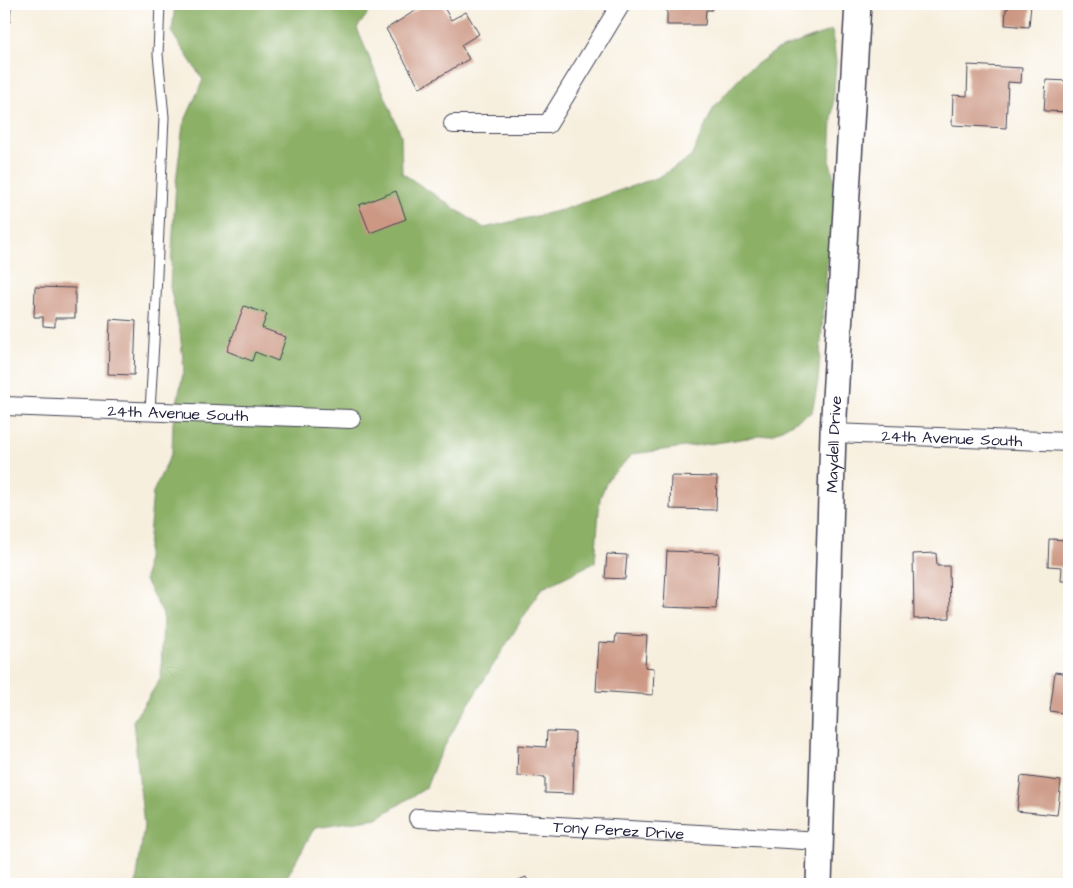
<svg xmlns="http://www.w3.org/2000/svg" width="1073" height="888" font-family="'Architects Daughter',sans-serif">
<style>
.forest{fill:#8bb066;stroke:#566950}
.building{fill:#cc9884}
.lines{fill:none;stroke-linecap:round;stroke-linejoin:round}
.lane-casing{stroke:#424153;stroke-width:11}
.street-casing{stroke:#424153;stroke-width:20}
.secondary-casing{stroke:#424153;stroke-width:28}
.lane{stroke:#fff;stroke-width:9}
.street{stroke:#fff;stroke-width:18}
.secondary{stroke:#fff;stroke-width:25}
.labels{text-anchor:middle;stroke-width:4;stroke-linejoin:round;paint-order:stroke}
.street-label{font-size:16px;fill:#22223b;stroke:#fff}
</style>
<rect width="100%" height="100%" fill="#fff"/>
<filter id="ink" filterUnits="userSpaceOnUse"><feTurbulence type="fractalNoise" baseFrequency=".02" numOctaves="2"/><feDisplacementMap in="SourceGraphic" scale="10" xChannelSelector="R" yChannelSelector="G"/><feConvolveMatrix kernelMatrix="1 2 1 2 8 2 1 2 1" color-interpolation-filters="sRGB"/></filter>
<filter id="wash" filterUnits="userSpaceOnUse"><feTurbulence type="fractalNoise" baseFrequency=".0096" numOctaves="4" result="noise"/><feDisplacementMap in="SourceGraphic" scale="20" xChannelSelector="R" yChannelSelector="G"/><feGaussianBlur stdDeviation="1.12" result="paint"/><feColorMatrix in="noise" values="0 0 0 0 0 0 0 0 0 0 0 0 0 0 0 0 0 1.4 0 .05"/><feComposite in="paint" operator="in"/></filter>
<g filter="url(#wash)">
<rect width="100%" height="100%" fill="#f7efde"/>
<polygon class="forest" points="175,4 375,4 357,28 401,135 402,173 484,228 562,210 659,177 691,157 714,107 744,73 777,50 832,30 836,62 832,119 830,162 841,207 827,262 818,381 812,412 773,434 722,442 633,454 608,479 600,498 595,562 541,589 460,718 437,760 426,788 377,818 315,827 283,884 136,884 144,826 133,721 161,678 163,614 145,580 153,492 172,452 173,423 184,369 180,332 170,287 176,182 183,125 203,80 172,33"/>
<g id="blocks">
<g class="building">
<polygon points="426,4 442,4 451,20 466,12 479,34 461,45 469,59 420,88 386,29"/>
<polygon points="667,4 712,4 712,10 706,10 705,25 667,25"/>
<polygon points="1009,4 1031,4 1029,27 1005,25 1006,9 1008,9"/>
<polygon points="4,5 11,5 10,22 4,22"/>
<polygon points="968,65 1022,68 1021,83 1008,82 1006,128 952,125 953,95 967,96"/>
<polygon points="1046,80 1069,81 1069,112 1044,111"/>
<polygon points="396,191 406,219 370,233 359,205"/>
<polygon points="35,287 75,288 75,318 55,318 55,327 43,326 43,317 34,317"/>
<polygon points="244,306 267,314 262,328 286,337 278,361 255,352 252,361 227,351"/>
<polygon points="110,319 136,321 134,375 108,374"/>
<polygon points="671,476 717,477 716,510 670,509"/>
<polygon points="1049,539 1069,540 1069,581 1061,581 1062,567 1048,566"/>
<polygon points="667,551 719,553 716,609 664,607"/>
<polygon points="936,553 937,566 949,566 950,618 914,619 913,554"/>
<polygon points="607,554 627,555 625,579 605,578"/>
<polygon points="616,634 647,636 645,667 654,668 653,695 596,691 599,642 615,643"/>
<polygon points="1055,672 1069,674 1069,714 1050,711"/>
<polygon points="547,731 575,732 573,794 545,793 545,777 517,776 518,745 546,747"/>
<polygon points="1021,776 1061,781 1057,815 1017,811"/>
<polygon points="526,877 529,884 509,884"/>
</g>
</g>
</g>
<g filter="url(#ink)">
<use href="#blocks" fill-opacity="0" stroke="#424153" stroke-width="1"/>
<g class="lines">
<g class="lane-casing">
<polyline id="lane" points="150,411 154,342 164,117 158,54 160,4"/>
</g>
<g class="street-casing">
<g id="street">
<polyline points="453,124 548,124 621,4"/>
<path id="s1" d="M4 406 351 419"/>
<path id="s2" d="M833 433 1069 442"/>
<path id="s3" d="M418 818 821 841"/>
</g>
</g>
<g class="secondary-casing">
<g id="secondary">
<path id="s4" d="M819 884 833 433 858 4"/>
</g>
</g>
<use href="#lane" class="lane"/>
<use href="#street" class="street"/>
<use href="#secondary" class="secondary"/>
</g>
</g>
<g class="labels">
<g class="street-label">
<text dy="6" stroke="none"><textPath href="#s1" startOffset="174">24th Avenue South</textPath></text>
<text dy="6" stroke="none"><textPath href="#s2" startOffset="119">24th Avenue South</textPath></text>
<text dy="6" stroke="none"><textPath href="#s4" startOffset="440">Maydell Drive</textPath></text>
<text dy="6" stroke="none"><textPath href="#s3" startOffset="201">Tony Perez Drive</textPath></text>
</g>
</g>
<rect width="1073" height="888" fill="none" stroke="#fff" stroke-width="20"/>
</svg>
